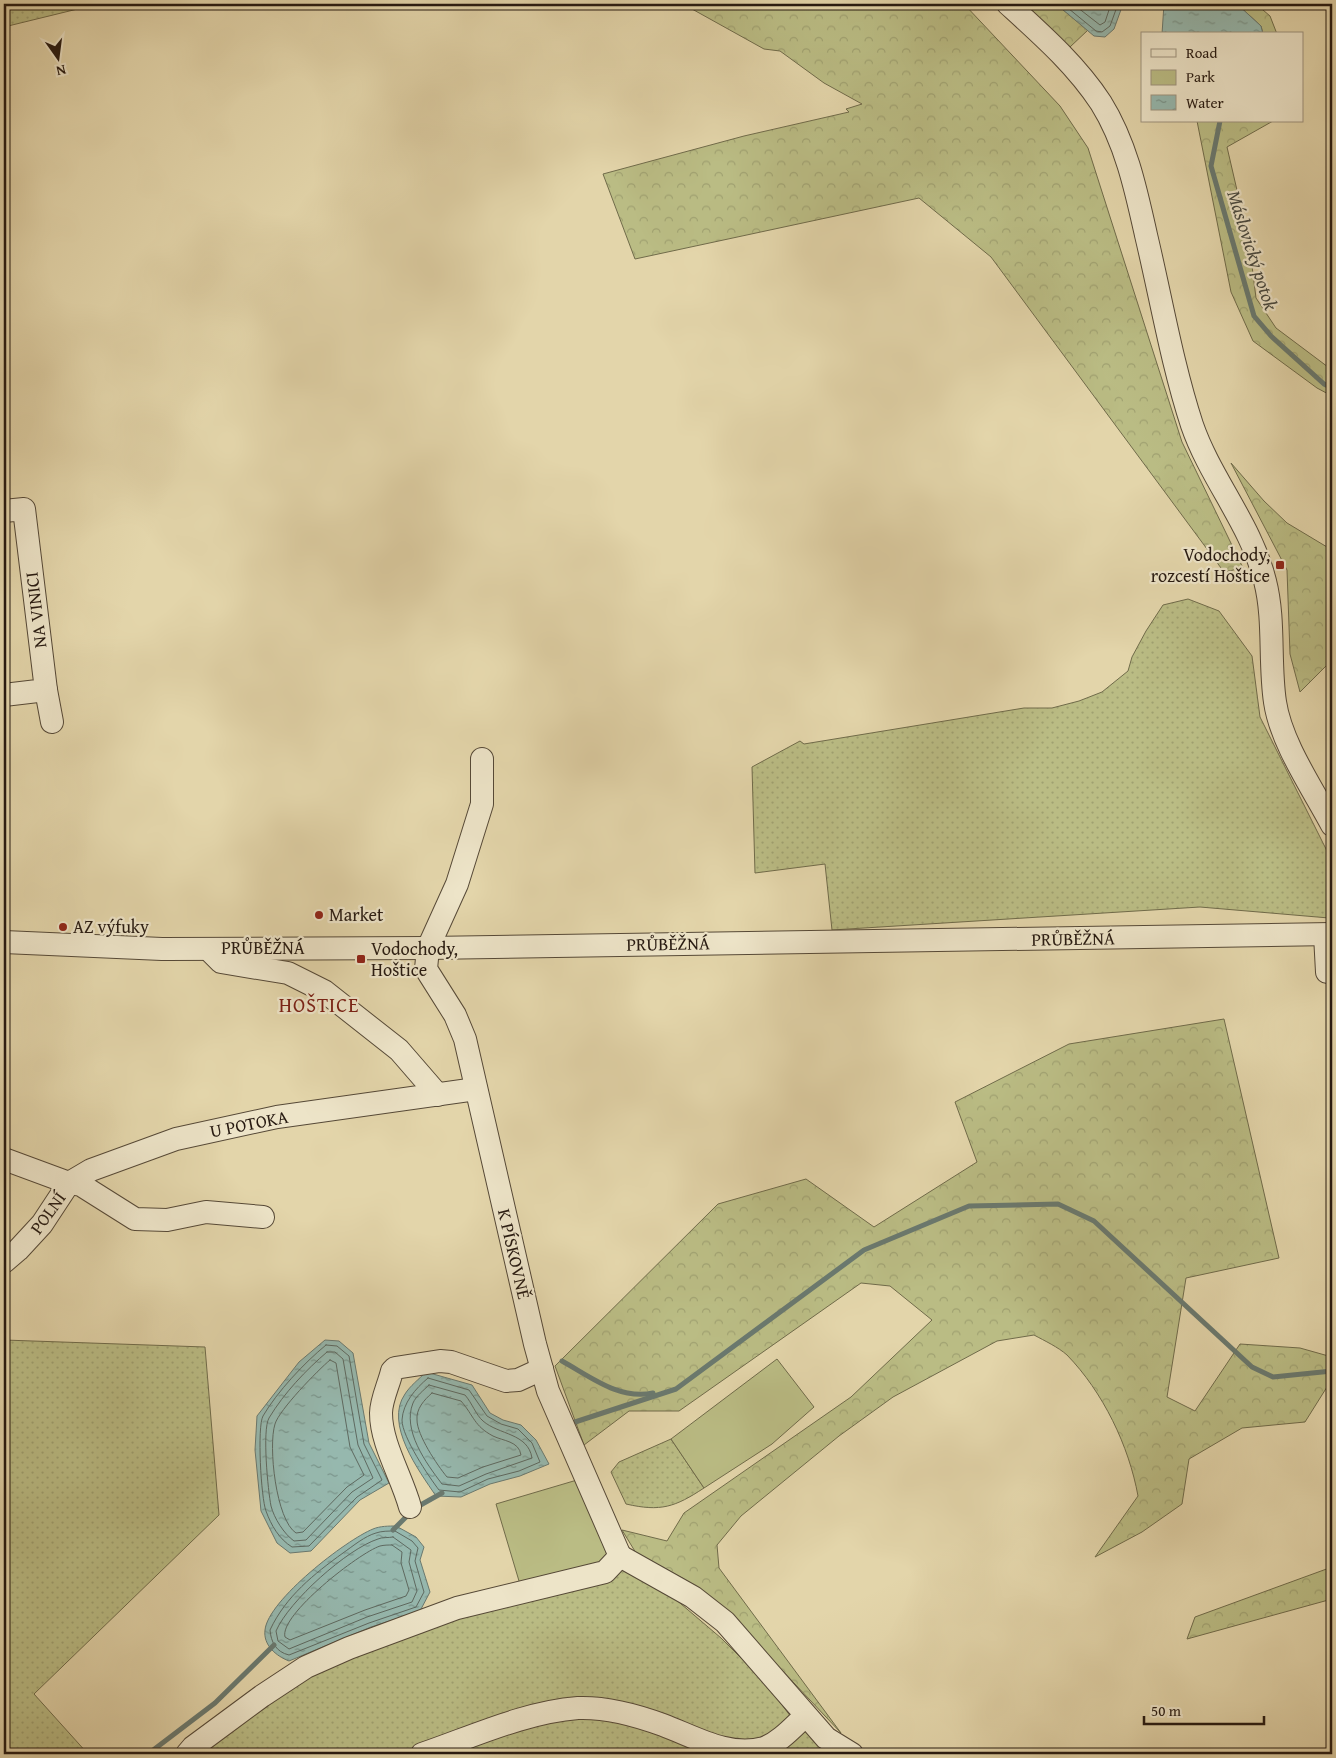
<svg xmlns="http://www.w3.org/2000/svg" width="1336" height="1758" font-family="'Gentium Book Plus',serif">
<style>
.grass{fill:url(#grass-dots);stroke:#706b4a}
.forest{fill:url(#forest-crowns);stroke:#706b4a}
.park{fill:#babc84;stroke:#706b4a}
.water{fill:url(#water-ripples);stroke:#6a796f}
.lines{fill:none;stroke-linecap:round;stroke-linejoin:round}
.shore{stroke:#5e6960;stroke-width:1}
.stream{stroke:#6a796f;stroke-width:5}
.minor-casing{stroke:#564937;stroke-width:24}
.minor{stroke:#ede4c8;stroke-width:22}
.poi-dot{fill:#8f2418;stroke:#ede4c8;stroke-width:2}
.labels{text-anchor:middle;stroke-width:4.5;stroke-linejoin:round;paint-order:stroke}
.poi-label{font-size:18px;fill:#271a11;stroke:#ede4c8;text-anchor:start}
.street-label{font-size:18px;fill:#271a11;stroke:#ede4c8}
.water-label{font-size:19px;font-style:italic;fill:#484940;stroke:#ede4c8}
.quarter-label{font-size:20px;letter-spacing:1px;fill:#7a1f14;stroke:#ede4c8}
</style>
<defs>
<pattern id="grass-dots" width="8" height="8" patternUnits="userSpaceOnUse" patternTransform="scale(1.25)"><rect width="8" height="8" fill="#babc84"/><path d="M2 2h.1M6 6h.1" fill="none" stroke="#a0a171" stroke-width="1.8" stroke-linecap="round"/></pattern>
<pattern id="forest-crowns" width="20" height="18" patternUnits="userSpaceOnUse" patternTransform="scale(1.25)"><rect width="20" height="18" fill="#babc84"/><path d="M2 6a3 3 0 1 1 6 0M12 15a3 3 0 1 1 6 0" fill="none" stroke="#a0a171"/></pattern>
<pattern id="water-ripples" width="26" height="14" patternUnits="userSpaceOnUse" patternTransform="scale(1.25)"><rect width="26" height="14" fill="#96b8ae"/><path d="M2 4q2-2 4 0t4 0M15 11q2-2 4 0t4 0" fill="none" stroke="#7a958c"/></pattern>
</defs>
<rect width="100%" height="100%" fill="#e3d5aa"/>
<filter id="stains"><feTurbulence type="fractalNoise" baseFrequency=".004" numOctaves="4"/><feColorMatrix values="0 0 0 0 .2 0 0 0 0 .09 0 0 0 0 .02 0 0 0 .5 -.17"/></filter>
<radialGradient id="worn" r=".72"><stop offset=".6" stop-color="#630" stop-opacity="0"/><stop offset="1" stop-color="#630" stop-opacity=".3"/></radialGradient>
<g class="grass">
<polygon points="4,4 98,4 4,27"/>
<polygon points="1188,599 1219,611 1252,656 1260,717 1332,861 1332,905 1329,918 1200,907 832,930 825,864 755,873 752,767 800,741 804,744 1024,708 1052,708 1079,701 1102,692 1128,671 1132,657 1146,631 1163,605"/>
<polygon points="4,1340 205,1347 219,1515 34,1694 88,1754 4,1754"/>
<path d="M671 1439 704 1488C675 1507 661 1512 626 1504L611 1472 619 1462Z"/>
<polygon points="616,1567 667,1592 721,1638 765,1682 791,1717 831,1754 219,1754 204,1750 318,1668 402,1632"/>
</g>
<g class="forest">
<polygon points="683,4 964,4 1060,106 1088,148 1182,442 1243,568 1224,572 991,257 919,198 635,259 603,174 744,136 849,112 846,109 862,104 824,83 780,51 764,49"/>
<polygon points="1023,4 1056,4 1088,30 1070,47"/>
<polygon points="1237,4 1256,4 1270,16 1277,34 1263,34 1261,26"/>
<polygon points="1197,121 1273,121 1227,147 1249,242 1256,298 1276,328 1332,370 1332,396 1317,388 1253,341 1231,292"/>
<polygon points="1231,463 1264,501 1287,523 1332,550 1332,660 1300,692 1290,654 1287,570"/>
<path d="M1224 1019 1279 1258 1186 1278 1167 1397 1195 1411 1240 1344 1300 1348 1332 1357V1379L1305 1422 1242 1428 1189 1459 1182 1504 1142 1532 1095 1557 1138 1496C1129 1446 1103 1392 1067 1355 1058 1347 1045 1341 1034 1335L997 1341 893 1397 839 1436 741 1516 717 1545 719 1568 841 1733 762 1649 684 1579 636 1553 622 1530 667 1541 684 1513 851 1397 932 1320 890 1286 861 1283 679 1411H629L584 1445 555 1366 718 1204 806 1179 874 1227 977 1162 955 1102 1069 1044Z"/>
<polygon points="1332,1567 1332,1599 1187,1639 1195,1617"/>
</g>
<g class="park">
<polygon points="777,1359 814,1407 772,1444 704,1488 671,1439"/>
<polygon points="577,1480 610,1562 522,1591 496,1504"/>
</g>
<g class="water">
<polygon points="1056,4 1123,4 1114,29 1105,37 1094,36"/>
<polygon points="1164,4 1237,4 1261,26 1263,34 1162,34"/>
<polygon points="325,1340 339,1341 353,1353 369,1443 389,1483 360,1500 311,1551 290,1553 277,1543 261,1511 255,1450 257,1416 299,1362"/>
<path d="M426 1372 472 1385 490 1413 503 1420 521 1425 536 1440 549 1464 520 1476 490 1484 461 1497 436 1496C419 1471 384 1424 405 1394 410 1386 419 1379 426 1372Z"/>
<path d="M396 1526 416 1537 424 1547 420 1560 430 1592 420 1611 371 1627 289 1661C276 1656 263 1645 265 1630 268 1600 346 1540 373 1529 380 1526 389 1526 396 1526Z"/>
</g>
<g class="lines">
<g class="shore">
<polyline points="1063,4 1096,31 1102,32 1110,26 1118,4"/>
<polyline points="1073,4 1100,25 1105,22 1111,4"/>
<path d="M326 1345 337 1346 349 1356 364 1444 382 1480 357 1497 309 1546 292 1547C279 1539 271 1525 266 1511 261 1498 257 1427 263 1416 277 1392 304 1363 326 1345Z"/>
<path d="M327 1352H335L343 1359 358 1445 373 1478 352 1492 306 1540 294 1541C284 1534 274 1518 271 1506 268 1491 262 1430 269 1418 284 1393 306 1370 327 1352Z"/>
<path d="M330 1360 336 1363 350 1447 364 1475 347 1487 303 1532 296 1533C276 1520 268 1446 275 1424 279 1410 318 1370 330 1360Z"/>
<path d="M428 1378 469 1390 487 1416 501 1424 518 1429 532 1443 540 1462 519 1471 488 1479 460 1492 439 1490C429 1477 402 1437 402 1420 403 1403 415 1389 428 1378Z"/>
<path d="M429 1385 465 1395C472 1403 476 1415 483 1421 499 1435 528 1433 532 1458L486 1474 459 1486 442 1484C426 1463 402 1430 413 1403 416 1396 424 1390 429 1385Z"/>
<path d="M432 1393 461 1401C474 1416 474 1426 493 1436 503 1441 519 1441 521 1455L483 1467 458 1478 447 1477C437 1465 417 1435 417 1420 416 1409 424 1400 432 1393Z"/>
<path d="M395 1531 412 1541 418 1548 415 1561 424 1592 416 1607 369 1623 289 1655C276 1652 271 1642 270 1630 286 1596 314 1574 343 1553 353 1546 365 1536 376 1533 381 1531 389 1531 395 1531Z"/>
<path d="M393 1537 411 1550 409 1562 417 1591 412 1602 367 1617 289 1649 278 1641 276 1631C289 1601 347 1549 378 1539 382 1537 388 1538 393 1537Z"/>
<path d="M392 1545 402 1552 401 1563 409 1590 406 1596 365 1610 290 1640 285 1637C279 1615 359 1553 380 1546 384 1545 388 1545 392 1545Z"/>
</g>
<g class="stream">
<polyline points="1220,121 1211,166 1254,316 1271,336 1324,384 1332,388"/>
<path d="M562 1361C591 1377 619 1400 653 1393"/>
<polyline points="575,1422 676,1389 864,1250 969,1206 1058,1204 1094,1221 1252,1367 1273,1377 1332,1371"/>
<polyline points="417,1507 442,1493"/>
<polyline points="393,1530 410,1513"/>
<polyline points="148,1754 215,1703 274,1645"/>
</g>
<g class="minor-casing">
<g id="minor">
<path d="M1008 4C1042 35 1076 65 1101 103 1126 143 1136 190 1146 235 1161 298 1172 364 1192 425 1211 480 1251 524 1265 581 1275 620 1269 662 1275 702 1281 743 1313 789 1332 825"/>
<polyline points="4,511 24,509 46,690 4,695"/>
<polyline points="46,690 52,722"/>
<polyline points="482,759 482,804 457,884 428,948 426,969 455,1015 465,1039 535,1344 548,1391 620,1556"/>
<polyline points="1325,935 1327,972"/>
<polyline points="4,942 162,949 428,948 1332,934"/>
<polyline points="212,953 221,962 288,973 324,991 399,1050 438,1095"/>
<polyline points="4,1159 69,1183 81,1185 135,1219 167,1220 206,1212 263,1217"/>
<polyline points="4,1262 18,1250 42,1224 69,1183 91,1170 176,1139 277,1117 476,1089"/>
<path d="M410 1507C402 1477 381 1444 381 1413 381 1400 389 1384 392 1371L395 1368 440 1361 451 1362 506 1381 518 1380 542 1369"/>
<polyline points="620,1556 693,1597 725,1622 826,1738 852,1754"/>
<polyline points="187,1754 193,1747 262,1696 306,1667 349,1648 457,1608 605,1572 620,1556"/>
<path d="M422 1754C472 1737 525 1712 578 1708 607 1707 636 1715 663 1725 695 1737 729 1758 764 1748 780 1742 793 1727 805 1716"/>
</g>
</g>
<use href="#minor" class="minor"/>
</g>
<g class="poi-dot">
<rect x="1275" y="560" width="10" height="10" rx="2.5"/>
<circle cx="319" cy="915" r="5"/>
<circle cx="63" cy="927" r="5"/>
<rect x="356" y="954" width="10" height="10" rx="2.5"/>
</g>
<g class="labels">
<g class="poi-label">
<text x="1270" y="561" text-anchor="end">Vodochody,<tspan x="1270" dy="21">rozcestí Hoštice</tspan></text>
<text x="329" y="921">Market</text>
<text x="73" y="933">AZ výfuky</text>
<text x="371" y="955">Vodochody,<tspan x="371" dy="21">Hoštice</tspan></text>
</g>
<g class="street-label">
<text transform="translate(36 610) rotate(-97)" y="6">NA VINICI</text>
<text transform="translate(1073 939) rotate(-1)" y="6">PRŮBĚŽNÁ</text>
<text transform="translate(668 944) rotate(-1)" y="6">PRŮBĚŽNÁ</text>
<text x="263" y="954">PRŮBĚŽNÁ</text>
<text transform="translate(249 1124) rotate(-11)" y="6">U POTOKA</text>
<text transform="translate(48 1213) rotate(-54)" y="6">POLNÍ</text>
<text transform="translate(514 1254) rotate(77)" y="6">K PÍSKOVNĚ</text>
</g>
<g class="water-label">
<text transform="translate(1253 250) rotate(72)" y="7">Máslovický potok</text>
</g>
<g class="quarter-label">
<text x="319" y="1012">HOŠTICE</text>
</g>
</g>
<rect width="1336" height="1758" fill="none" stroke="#e3d5aa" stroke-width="20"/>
<rect x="5" y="5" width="1326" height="1748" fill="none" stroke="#271a11" stroke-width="2.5"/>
<rect x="10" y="10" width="1316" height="1738" fill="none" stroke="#271a11"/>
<rect x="1141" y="32" width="162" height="90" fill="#ede4c8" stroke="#9e937f"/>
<rect x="1151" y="49" width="25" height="8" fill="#ede4c8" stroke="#9e937f"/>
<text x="1186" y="58" font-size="15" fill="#271a11">Road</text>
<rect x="1151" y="70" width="25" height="15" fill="#babc84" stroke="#9e937f"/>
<text x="1186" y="82" font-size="15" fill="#271a11">Park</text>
<rect x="1151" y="95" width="25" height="15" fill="url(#water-ripples)" stroke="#9e937f"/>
<text x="1186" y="108" font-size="15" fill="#271a11">Water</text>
<g transform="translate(58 58) rotate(166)" stroke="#ede4c8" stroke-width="4" paint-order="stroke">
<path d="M0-4L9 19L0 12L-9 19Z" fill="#271a11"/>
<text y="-8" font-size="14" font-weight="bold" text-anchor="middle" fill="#271a11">N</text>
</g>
<path d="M1144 1716v8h120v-8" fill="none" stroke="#271a11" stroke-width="2.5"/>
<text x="1151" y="1716" font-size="15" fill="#271a11" stroke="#ede4c8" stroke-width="4" paint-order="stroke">50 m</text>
<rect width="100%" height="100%" filter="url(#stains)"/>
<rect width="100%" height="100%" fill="url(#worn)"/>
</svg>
